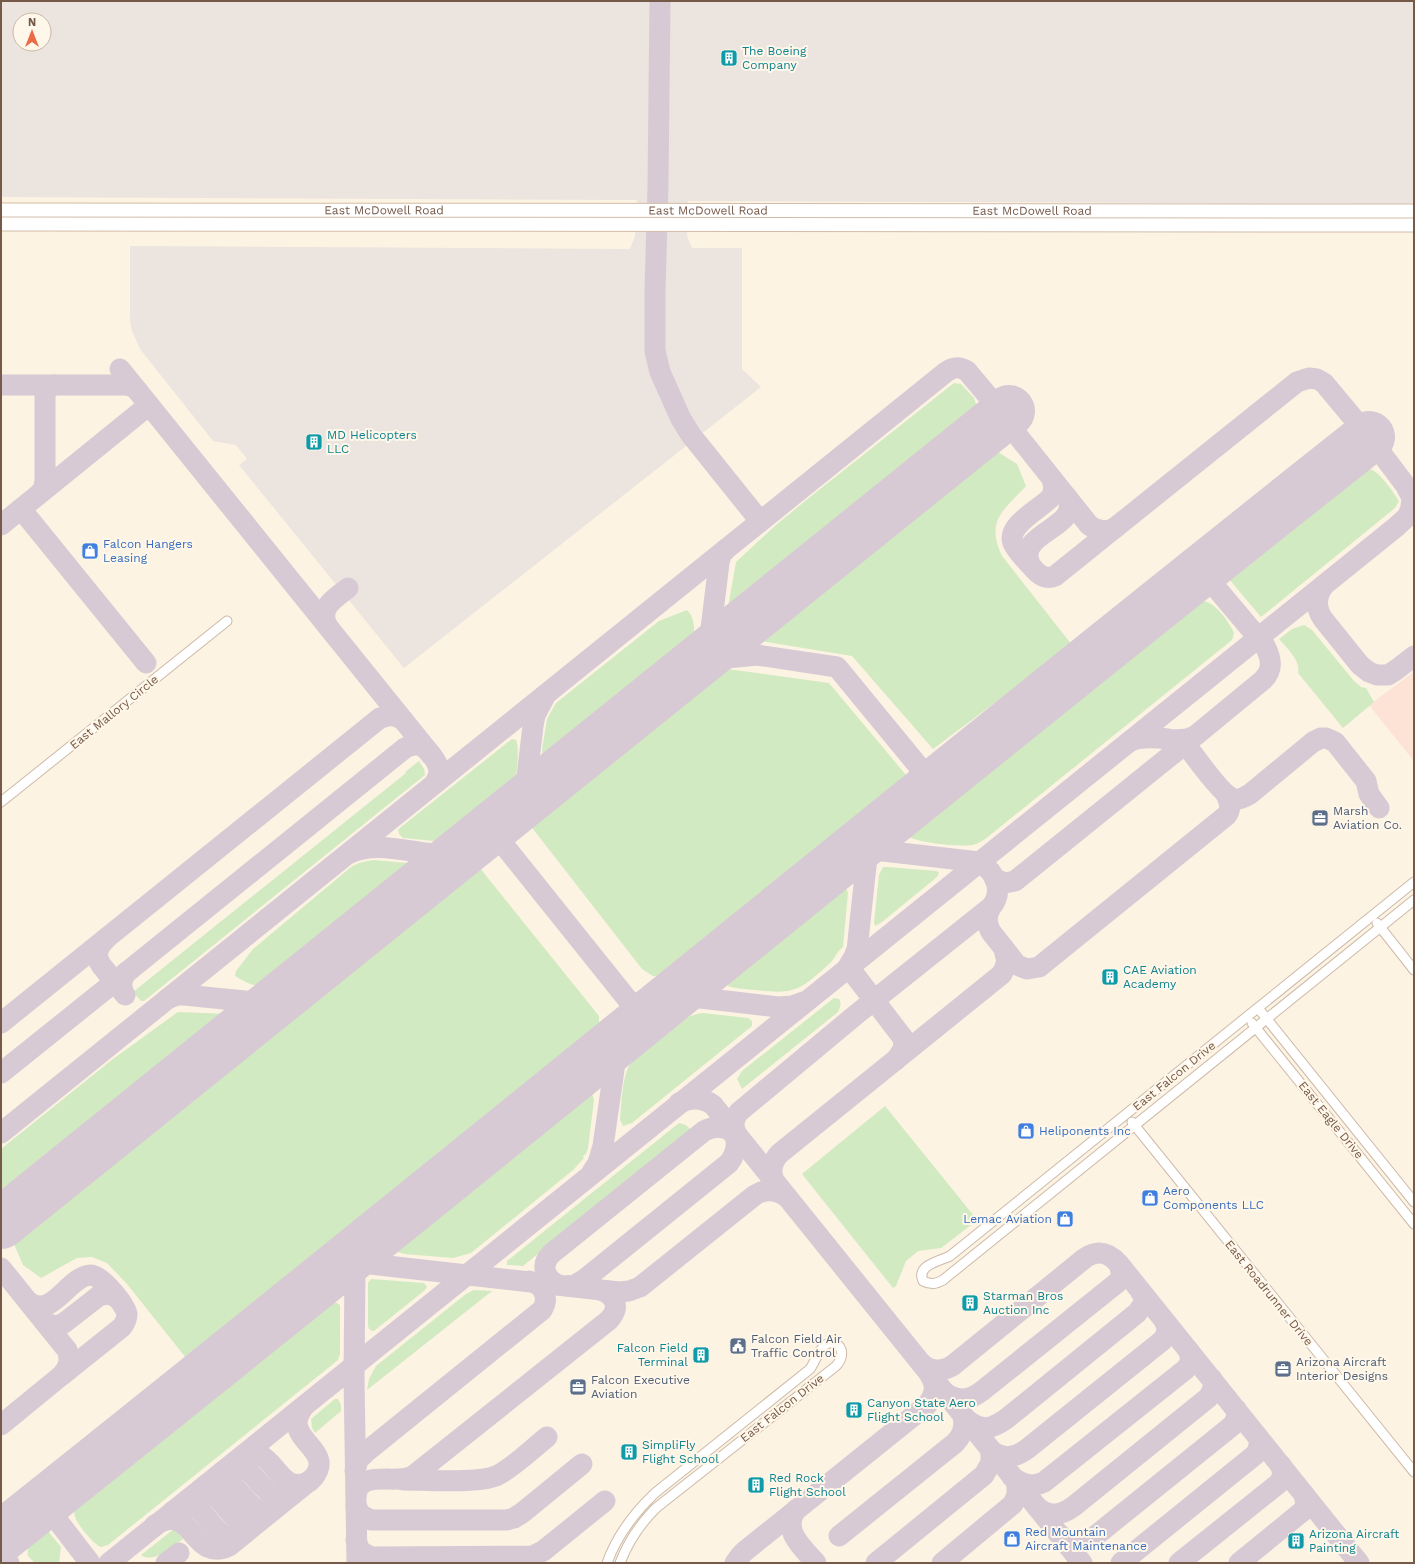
<svg xmlns="http://www.w3.org/2000/svg" width="1415" height="1564" font-family="'Work Sans',sans-serif">
<style>
.commercial{fill:#fde2d6}
.industrial{fill:#ece4de;fill-rule:evenodd}
.green{fill:#d2eac1}
.lines{fill:none;stroke-linecap:round;stroke-linejoin:round}
.taxiway{stroke:#d8cad4;stroke-width:21}
.runway{stroke:#d8cad4;stroke-width:52}
.minor-casing{stroke:#cebaa9;stroke-width:11}
.secondary-casing{stroke:#d3bca9;stroke-width:15}
.minor{stroke:#fff;stroke-width:9}
.secondary{stroke:#fff;stroke-width:13}
.labels{text-anchor:middle;stroke-width:4;stroke-linejoin:round;paint-order:stroke}
.culture-label{font-size:12px;fill:#0d838f;stroke:#fff7e9;text-anchor:start}
.street-label{font-size:12px;fill:#755949;stroke:#fff7e9}
.shop-label{font-size:12px;fill:#366cbe;stroke:#fff7e9;text-anchor:start}
.service-label{font-size:12px;fill:#4e5e75;stroke:#fff7e9;text-anchor:start}
</style>
<rect width="100%" height="100%" fill="#fcf3e3"/>
<polygon class="commercial" points="1414,672 1414,761 1369,705"/>
<path class="industrial" d="M1 1H1414V204L688 201 687 236 692 248H742V369L761 387 404 668 239 465 247 459 236 445 213 441 140 349 131 328 130 318V246L630 249 635 236 637 200 1 197ZM20 20H44V44H20Z"/>
<g class="green">
<polygon points="954,383 961,384 974,398 977,407 974,416 727,613 736,562 776,525 805,501"/>
<path d="M998 452 1017 464 1026 486C1004 510 985 520 1002 556L1072 645 933 749 852 656 755 640 975 462Z"/>
<path d="M1369 469C1380 471 1393 492 1399 501L1395 508 1261 617 1229 579 1363 470Z"/>
<path d="M1203 601C1216 603 1229 622 1234 633L1232 640 989 836C984 840 978 844 972 845 958 847 921 843 909 837L912 833 1198 603Z"/>
<path d="M687 610C695 617 695 632 693 642L550 757 546 759 543 758 542 749 547 719 556 703 659 621Z"/>
<path d="M1304 625 1312 630 1354 681 1361 687 1366 688 1374 702 1343 728 1298 673C1301 661 1287 648 1279 639L1292 629Z"/>
<polygon points="720,668 829,683 906,775 664,976 653,976 642,969 533,829 532,822 539,813 623,748"/>
<path d="M512 739 516 740C520 748 517 781 512 788L444 842 403 838 399 834 398 830 401 827Z"/>
<polygon points="419,761 424,769 425,775 144,1001 141,1001 133,992 406,773 405,772"/>
<path d="M373 860 408 863 410 864 411 867 268 984C257 989 245 982 235 976L236 971 253 949 351 867 359 863Z"/>
<polygon points="883,867 887,867 937,871 939,873 937,877 882,922 875,926 874,922 879,875"/>
<polygon points="477,869 481,869 487,877 599,1016 599,1023 596,1030 186,1358 127,1284 107,1263 92,1257 77,1258 41,1278 23,1265 14,1244 28,1225 469,870"/>
<path d="M843 888 847 890 848 893 843 947C837 951 835 959 829 964 800 990 795 995 755 990 746 989 736 989 728 986L729 981Z"/>
<path d="M834 998 839 999C842 1003 840 1007 838 1012L742 1089 737 1079 742 1071Z"/>
<polygon points="178,1012 230,1014 1,1200 1,1149 113,1059"/>
<path d="M703 1013 748 1018 752 1021V1026L632 1123 623 1126 620 1120C622 1100 621 1076 633 1059 651 1042 679 1015 703 1013Z"/>
<polygon points="592,1093 594,1100 588,1148 586,1154 583,1156 584,1158 573,1170 471,1253 453,1258 404,1254 398,1252 397,1248 587,1094"/>
<polygon points="885,1106 974,1216 969,1221 971,1225 941,1248 918,1251 906,1261 896,1286 893,1288 802,1174"/>
<polygon points="679,1123 686,1125 691,1130 523,1266 507,1265 507,1261"/>
<path d="M371 1279 424 1283 427 1287 425 1290 374 1331C370 1331 369 1329 368 1326V1283Z"/>
<polygon points="474,1290 492,1291 367,1390 369,1379 376,1366 466,1294"/>
<path d="M330 1302H335L340 1305V1354L338 1360 108 1545 101 1547C94 1545 77 1524 75 1517 74 1514 74 1511 75 1508Z"/>
<polygon points="335,1399 338,1399 341,1405 341,1411 315,1433 312,1428 311,1419"/>
<path d="M174 1529 183 1539C172 1547 154 1564 141 1555Z"/>
<path d="M47 1530 61 1547 59 1563H35L28 1556C26 1543 36 1538 45 1531Z"/>
</g>
<g class="lines">
<g class="taxiway">
<polyline points="660,1 658,185 655,291 655,351 660,372 681,419 691,435 760,521"/>
<path d="M120 369 433 757C439 765 441 772 436 781"/>
<polyline points="1,385 125,385 132,386 138,391"/>
<path d="M1052 479 1054 488 1052 496C1043 508 1006 524 1013 543 1017 552 1026 560 1032 567 1039 575 1045 580 1055 576L1116 527"/>
<polyline points="41,492 44,488 45,479 45,394 48,388 54,385"/>
<polyline points="21,509 146,663"/>
<polyline points="1,525 149,405"/>
<path d="M1030 564C1015 532 1083 528 1067 497"/>
<path d="M1324 585C1316 596 1315 607 1323 619L1360 665 1369 672 1377 675H1388L1396 670 1414 656"/>
<path d="M327 625C318 607 336 598 348 588"/>
<polyline points="698,661 757,655 837,667 934,785"/>
<polyline points="698,661 706,652 709,645 719,563 721,555 726,549"/>
<path d="M1175 740 1187 739 1195 736 1263 680C1274 669 1271 658 1265 646L1201 570"/>
<path d="M1129 742C1141 735 1176 737 1187 746 1195 757 1222 794 1232 798 1238 801 1245 797 1250 794L1313 742 1321 738H1326L1335 742 1366 781 1369 794 1379 808"/>
<polyline points="524,802 533,726 535,715 544,698"/>
<path d="M472 844C484 839 491 838 503 844L628 1000 633 1011 632 1023 618 1042 603 1146 598 1163 592 1172"/>
<path d="M503 844C500 829 502 824 511 813"/>
<path d="M350 853C376 841 407 852 434 854 444 854 453 853 462 852"/>
<polyline points="995,879 1005,883 1015,881 1185,744"/>
<path d="M991 907C986 916 986 923 991 932L1017 965 1027 969 1039 967 1227 815C1232 807 1229 802 1226 794"/>
<path d="M105 940C97 948 95 956 101 965L123 992"/>
<polyline points="856,952 852,964 854,974 903,1038 904,1048 896,1060"/>
<polyline points="848,967 854,957 857,950 869,838"/>
<path d="M125 995C120 986 121 980 127 972L405 748C416 742 424 745 431 755"/>
<polyline points="167,999 177,995 184,995 265,1003 277,1000 283,996"/>
<polyline points="628,1000 640,1007 647,1008 655,1007 672,997 692,997 778,1007 792,1006 803,1002"/>
<polyline points="1,1023 380,718 392,715 402,719"/>
<polyline points="1,1073 127,972"/>
<path d="M679 1103C691 1097 702 1097 713 1105L1082 1563"/>
<path d="M1 1133 946 372C953 367 959 366 967 371L1004 415"/>
<path d="M738 1136C732 1128 733 1119 739 1112L858 1013 991 907C1004 892 996 872 979 862L857 848"/>
<path d="M774 1181C770 1170 772 1162 779 1154L1002 974 1007 962 1004 949"/>
<path d="M1 1268 67 1350C71 1360 69 1367 62 1375L1 1425"/>
<path d="M330 1273 350 1263H361L619 1292 629 1291 640 1287 755 1195C766 1188 777 1190 787 1197"/>
<path d="M558 1285C545 1279 540 1265 551 1254L704 1131C716 1125 727 1126 737 1136"/>
<path d="M567 1286 575 1285 585 1279 729 1163C737 1152 739 1141 732 1129"/>
<path d="M29 1302C52 1320 69 1275 91 1275 101 1275 125 1304 127 1314 127 1319 125 1323 122 1327L62 1375"/>
<path d="M43 1320C50 1326 56 1327 64 1323L100 1295 111 1294 117 1298"/>
<path d="M921 1363C930 1372 941 1372 952 1366L1085 1258C1099 1249 1109 1253 1119 1264L1359 1563"/>
<path d="M943 1391C956 1402 969 1401 982 1391L1118 1282 1122 1275 1119 1264"/>
<path d="M967 1420C982 1431 990 1430 1006 1419L1137 1313 1144 1303V1297L1141 1292"/>
<path d="M993 1452C1005 1460 1016 1457 1027 1449L1163 1340C1167 1334 1168 1329 1165 1322"/>
<path d="M239 1459C275 1436 275 1500 310 1481"/>
<path d="M355 1471 358 1460 366 1452 542 1310C550 1297 543 1284 529 1281"/>
<path d="M222 1472C259 1451 257 1510 293 1494"/>
<path d="M1012 1477C1023 1484 1032 1488 1044 1482L1186 1369 1191 1361 1189 1351"/>
<path d="M403 1480C425 1480 481 1484 498 1475 515 1466 532 1449 547 1437"/>
<path d="M207 1484C242 1464 243 1528 278 1506"/>
<path d="M356 1495C360 1469 396 1485 413 1476L609 1320C623 1305 612 1292 596 1289"/>
<path d="M189 1499C226 1474 226 1540 261 1519"/>
<polyline points="44,1503 90,1563"/>
<polyline points="356,1506 361,1515 371,1520 507,1520 514,1518 522,1513 582,1464"/>
<path d="M1037 1507C1050 1518 1062 1515 1074 1506L1209 1397 1214 1386 1212 1379"/>
<path d="M796 1510C781 1530 803 1548 816 1563"/>
<path d="M173 1511C209 1488 209 1552 244 1533"/>
<path d="M155 1525C193 1501 192 1564 229 1546L313 1478C333 1454 298 1444 297 1423 297 1417 300 1412 304 1406"/>
<path d="M1059 1534C1072 1545 1080 1546 1094 1537L1233 1425 1237 1417 1236 1409"/>
<path d="M839 1536 955 1443C963 1435 965 1427 963 1416"/>
<polyline points="356,1540 360,1551 371,1557 533,1556 543,1551 605,1501"/>
<polyline points="1,1554 9,1563"/>
<path d="M109 1563 1396 527 1408 516 1411 507 1412 498 1406 486 1369 437 1324 383 1317 379 1309 378 1297 382 1116 527C1107 533 1098 532 1089 525L1002 416"/>
<polyline points="166,1563 179,1553"/>
<path d="M357 1563 354 1378 355 1267C357 1257 361 1251 368 1243"/>
<path d="M735 1563 740 1556 745 1551 927 1405C935 1395 937 1386 930 1375"/>
<polyline points="876,1563 984,1475 991,1463 991,1450"/>
<polyline points="942,1563 1013,1504 1017,1495 1017,1482"/>
<polyline points="1121,1563 1256,1454 1260,1444 1258,1437"/>
<polyline points="1179,1563 1279,1483 1283,1475 1281,1465"/>
<polyline points="1239,1563 1304,1510 1306,1505 1304,1494"/>
</g>
<g class="runway">
<polyline points="1,1223 1009,411"/>
<path d="M1 1537C459 1173 910 800 1369 437"/>
</g>
<g class="minor-casing">
<g id="minor">
<polyline points="1,802 227,621"/>
<path d="M1414 882 950 1256C940 1261 916 1265 923 1281 931 1285 936 1284 943 1280L1414 900"/>
<polyline points="1377,923 1414,970"/>
<polyline points="1258,1008 1414,1202"/>
<polyline points="1252,1023 1414,1224"/>
<polyline points="1132,1122 1414,1472"/>
<path d="M607 1563C617 1535 634 1513 655 1493L810 1369C815 1362 818 1351 825 1345 837 1337 849 1352 836 1366L656 1508C640 1524 628 1542 620 1563"/>
</g>
</g>
<g class="secondary-casing">
<g id="secondary">
<path id="s1" d="M1 210 1414 211"/>
<polyline points="1,224 1414,225"/>
</g>
</g>
<use href="#minor" class="minor"/>
<use href="#secondary" class="secondary"/>
</g>
<defs>
<g id="building-square" transform="scale(0.9)"><rect x="-9" y="-9" width="18" height="18" rx="4" fill="#0f9aa8" stroke="#fff7e9"/><path d="M-4-6H4V6H1V3H-1V6H-4ZM-2.5-4.3h1.7v1.8h-1.7ZM.8-4.3h1.7v1.8H.8ZM-2.5-1h1.7V.8h-1.7ZM.8-1h1.7V.8H.8Z" fill="#fff"/></g>
<g id="shop-square" transform="scale(0.9)"><rect x="-9" y="-9" width="18" height="18" rx="4" fill="#3f7fe0" stroke="#fff7e9"/><path d="M-5-2.5h2.3a2.7 3.5 0 0 1 5.4 0H5L5.5 6h-11ZM-1.5-2.5h3a1.5 2.3 0 0 0-3 0Z" fill="#fff"/></g>
<g id="office-square" transform="scale(0.9)"><rect x="-9" y="-9" width="18" height="18" rx="4" fill="#5c6f8a" stroke="#fff7e9"/><path d="M-6-3h4V-5.5h4V-3h4V5H-6ZM-1-4.5V-3h2v-1.5ZM-6 0V1H6V0Z" fill="#fff"/></g>
<g id="civic-square" transform="scale(0.9)"><rect x="-9" y="-9" width="18" height="18" rx="4" fill="#5c6f8a" stroke="#fff7e9"/><path d="M-.6-6.5H3V-4.5H.6V-3L4-1V1h2V6H-6V1h2V-1L-.6-3ZM-1.2 2.5V6h2.4V2.5Z" fill="#fff"/></g>
</defs>
<g fill-rule="evenodd">
<use href="#building-square" x="729" y="58"/>
<use href="#building-square" x="314" y="442"/>
<use href="#shop-square" x="90" y="551"/>
<use href="#office-square" x="1320" y="818"/>
<use href="#building-square" x="1110" y="977"/>
<use href="#shop-square" x="1026" y="1131"/>
<use href="#shop-square" x="1150" y="1198"/>
<use href="#shop-square" x="1065" y="1219"/>
<use href="#building-square" x="970" y="1303"/>
<use href="#civic-square" x="738" y="1346"/>
<use href="#building-square" x="701" y="1355"/>
<use href="#office-square" x="1283" y="1369"/>
<use href="#office-square" x="578" y="1387"/>
<use href="#building-square" x="854" y="1410"/>
<use href="#building-square" x="629" y="1452"/>
<use href="#building-square" x="756" y="1485"/>
<use href="#shop-square" x="1012" y="1539"/>
<use href="#building-square" x="1296" y="1541"/>
</g>
<g class="labels">
<g class="culture-label">
<text x="742" y="55">The Boeing<tspan x="742" dy="14">Company</tspan></text>
<text x="327" y="439">MD Helicopters<tspan x="327" dy="14">LLC</tspan></text>
<text x="1123" y="974">CAE Aviation<tspan x="1123" dy="14">Academy</tspan></text>
<text x="983" y="1300">Starman Bros<tspan x="983" dy="14">Auction Inc</tspan></text>
<text x="688" y="1352" text-anchor="end">Falcon Field<tspan x="688" dy="14">Terminal</tspan></text>
<text x="867" y="1407">Canyon State Aero<tspan x="867" dy="14">Flight School</tspan></text>
<text x="642" y="1449">SimpliFly<tspan x="642" dy="14">Flight School</tspan></text>
<text x="769" y="1482">Red Rock<tspan x="769" dy="14">Flight School</tspan></text>
<text x="1309" y="1538">Arizona Aircraft<tspan x="1309" dy="14">Painting</tspan></text>
</g>
<g class="street-label">
<text dy="4" stroke="none"><textPath href="#s1" startOffset="383">East McDowell Road</textPath></text>
<text dy="4" stroke="none"><textPath href="#s1" startOffset="707">East McDowell Road</textPath></text>
<text dy="4" stroke="none"><textPath href="#s1" startOffset="1031">East McDowell Road</textPath></text>
<text transform="translate(114 712) rotate(-39)" y="4">East Mallory Circle</text>
<text transform="translate(1174 1076) rotate(-39)" y="4">East Falcon Drive</text>
<text transform="translate(1331 1120) rotate(51)" y="4">East Eagle Drive</text>
<text transform="translate(1269 1293) rotate(51)" y="4">East Roadrunner Drive</text>
<text transform="translate(782 1408) rotate(-38)" y="4">East Falcon Drive</text>
</g>
<g class="shop-label">
<text x="103" y="548">Falcon Hangers<tspan x="103" dy="14">Leasing</tspan></text>
<text x="1039" y="1135">Heliponents Inc</text>
<text x="1163" y="1195">Aero<tspan x="1163" dy="14">Components LLC</tspan></text>
<text x="1052" y="1223" text-anchor="end">Lemac Aviation</text>
<text x="1025" y="1536">Red Mountain<tspan x="1025" dy="14">Aircraft Maintenance</tspan></text>
</g>
<g class="service-label">
<text x="1333" y="815">Marsh<tspan x="1333" dy="14">Aviation Co.</tspan></text>
<text x="751" y="1343">Falcon Field Air<tspan x="751" dy="14">Traffic Control</tspan></text>
<text x="1296" y="1366">Arizona Aircraft<tspan x="1296" dy="14">Interior Designs</tspan></text>
<text x="591" y="1384">Falcon Executive<tspan x="591" dy="14">Aviation</tspan></text>
</g>
</g>
<rect width="1415" height="1564" fill="none" stroke="#755949" stroke-width="4"/>
<g transform="translate(32 32)"><circle r="19" fill="#fff7e9" stroke="#c8b8a9"/>
<path d="M0-3L7 15L0 10L-7 15Z" fill="#e86c46"/>
<text y="-6" font-size="11" font-weight="bold" text-anchor="middle" fill="#755949">N</text>
</g>
</svg>
